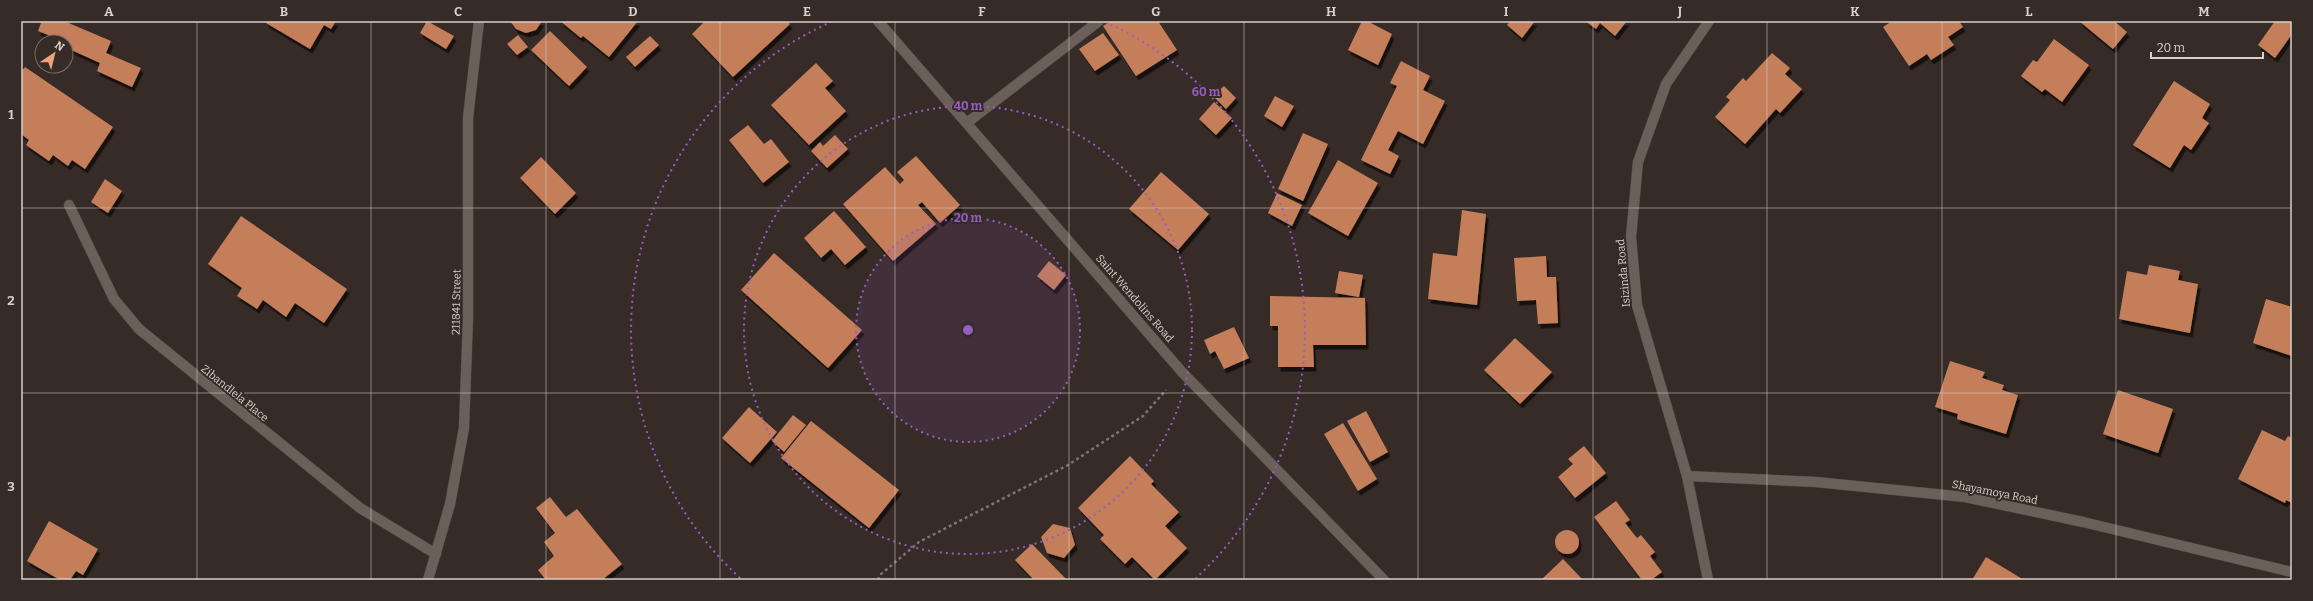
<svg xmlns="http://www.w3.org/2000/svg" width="2313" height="601" font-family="Bitter,serif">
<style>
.building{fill:#c57e5a;filter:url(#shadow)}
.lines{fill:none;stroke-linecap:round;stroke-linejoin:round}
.minor-casing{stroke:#514944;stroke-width:11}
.tertiary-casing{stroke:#514944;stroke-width:11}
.path{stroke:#7d7470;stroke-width:2.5;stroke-dasharray:3 3;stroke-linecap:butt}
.minor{stroke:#6b5f59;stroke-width:10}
.tertiary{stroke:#6b5f59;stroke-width:10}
.grid{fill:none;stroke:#d7d0cd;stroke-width:1;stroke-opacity:0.55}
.ring{fill:none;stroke:#975dc3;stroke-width:2;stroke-dasharray:2 4}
.labels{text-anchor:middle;stroke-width:4;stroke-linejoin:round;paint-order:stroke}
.street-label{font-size:11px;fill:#d7d0cd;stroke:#362b26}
.centre{fill:#975dc3;stroke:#362b26;stroke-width:2}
.ring-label{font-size:12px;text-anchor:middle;font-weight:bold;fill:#975dc3;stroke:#362b26;stroke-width:4;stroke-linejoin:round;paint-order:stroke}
.neatline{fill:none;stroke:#d7d0cd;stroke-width:1.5}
.grid-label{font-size:13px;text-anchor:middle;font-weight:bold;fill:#d7d0cd}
</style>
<defs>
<filter id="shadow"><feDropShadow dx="2.5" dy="4.5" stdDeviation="0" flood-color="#0009"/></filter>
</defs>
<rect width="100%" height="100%" fill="#362b26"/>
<g class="building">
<polygon points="36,21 64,21 111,41 106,53 141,68 132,87 97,71 100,63 67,48 66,42 38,31 41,23"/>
<polygon points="267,21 336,21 331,29 324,25 310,49 266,23"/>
<polygon points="427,21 454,36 446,49 420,33"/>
<polygon points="510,21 542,21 536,30 526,33 516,29"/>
<polygon points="560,21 638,21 609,57 583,36 581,38"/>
<polygon points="705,21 787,21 790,24 733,77 692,34"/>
<polygon points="1111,21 1158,21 1177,50 1136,76 1103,26"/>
<polygon points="1362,21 1367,21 1392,34 1378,65 1348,50"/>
<polygon points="1510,21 1535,21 1522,38 1507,25"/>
<polygon points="1585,21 1627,21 1615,36 1600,23 1596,29"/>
<polygon points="1892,21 1959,21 1963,27 1948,37 1954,45 1931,60 1927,54 1909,66 1883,27"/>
<polygon points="2079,21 2114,21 2127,32 2113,49"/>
<polygon points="2275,21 2292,21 2292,34 2275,58 2258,45"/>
<polygon points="550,31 587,67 569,86 531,50"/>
<polygon points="1103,33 1119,55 1095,71 1079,49"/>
<polygon points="518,35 528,47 517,55 507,44"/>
<polygon points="650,36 659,45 635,67 626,57"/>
<polygon points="2054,39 2089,65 2062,102 2045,89 2042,92 2021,76 2033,60 2037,62"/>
<polygon points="1772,53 1790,68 1785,74 1802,89 1780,113 1776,109 1745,144 1715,117 1730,100 1726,97 1743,78 1746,81"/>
<polygon points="1401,61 1430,76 1423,90 1445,101 1423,144 1398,131 1388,150 1399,156 1390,174 1361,160 1397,86 1390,83"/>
<polygon points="816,63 833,81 825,88 846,111 809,145 771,105"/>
<polygon points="25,67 113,127 85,169 72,160 68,166 53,155 49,161 26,145 29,140 21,134 21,72"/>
<polygon points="2174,81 2210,104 2202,118 2209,123 2191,150 2184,145 2170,168 2133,145"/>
<polygon points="1224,86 1236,98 1226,109 1213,96"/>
<polygon points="1275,96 1294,106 1282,127 1264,116"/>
<polygon points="1214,102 1232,118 1216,135 1199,119"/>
<polygon points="748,125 764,144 771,139 789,162 763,183 729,140"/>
<polygon points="1303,133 1328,144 1303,201 1278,189"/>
<polygon points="835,135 848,149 827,168 811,151 820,142 823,146"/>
<polygon points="916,156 960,205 940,223 922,202 918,205 936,224 893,261 843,204 885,167 900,184 904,180 897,172"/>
<polygon points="541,157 576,193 555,214 520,178"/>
<polygon points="1338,160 1378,183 1348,236 1308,213"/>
<polygon points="1161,172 1209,214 1178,250 1129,209"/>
<polygon points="105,179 122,191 108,213 91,202"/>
<polygon points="1277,193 1302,205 1292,226 1268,213"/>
<polygon points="1462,210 1486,214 1477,305 1428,299 1433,253 1457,256"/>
<polygon points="834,211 866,247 845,265 831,249 821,258 804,238"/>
<polygon points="241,216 347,289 324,323 295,303 286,317 263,300 257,309 237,296 242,288 208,264"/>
<polygon points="774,253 862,330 828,368 741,290"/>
<polygon points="1546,256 1547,277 1556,277 1558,323 1538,324 1536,300 1517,301 1514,258"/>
<polygon points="1049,261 1066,275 1054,290 1037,276"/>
<polygon points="2149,265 2180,271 2178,280 2198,284 2190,333 2119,319 2127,271 2147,275"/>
<polygon points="1339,271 1363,275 1359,297 1335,293"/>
<polygon points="1270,296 1365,298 1366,345 1313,345 1314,367 1278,367 1278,326 1270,326"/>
<polygon points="2266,299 2292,307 2292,356 2253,343"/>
<polygon points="1234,327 1249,358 1224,369 1215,351 1210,354 1204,340"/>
<polygon points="1515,338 1552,372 1520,404 1484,370"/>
<polygon points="1950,361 1985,372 1982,378 2004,385 2002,390 2018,395 2006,434 1957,419 1958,414 1935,407"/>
<polygon points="2118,390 2173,409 2158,453 2103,434"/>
<polygon points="749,407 777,432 750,463 722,438"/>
<polygon points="1366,411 1388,452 1370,462 1347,421"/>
<polygon points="793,415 806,425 784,452 772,441"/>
<polygon points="811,421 899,490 869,528 781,458"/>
<polygon points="1343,423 1377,479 1358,491 1324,434"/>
<polygon points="2262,430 2285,441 2288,436 2292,438 2292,503 2286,500 2285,503 2238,479"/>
<polygon points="1584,446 1606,473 1575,498 1558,477 1573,464 1568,459"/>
<polygon points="1130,456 1154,481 1151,484 1179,512 1165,526 1187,548 1155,580 1132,557 1125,564 1100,539 1104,535 1078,508"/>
<polygon points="550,497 566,517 577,509 622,564 602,580 546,580 538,570 554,556 544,542 555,533 536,508"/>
<polygon points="1616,501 1630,520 1625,523 1637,538 1641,535 1655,552 1650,556 1662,572 1651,580 1642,580 1594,517"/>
<polygon points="49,521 98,549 83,575 76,571 70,580 60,580 27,561"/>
<polygon points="1053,524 1070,528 1075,545 1064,558 1047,553 1041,537"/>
<circle cx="1567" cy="542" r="12"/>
<polygon points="1032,544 1067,580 1034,580 1015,560"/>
<polygon points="1986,557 2024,580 1972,580"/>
<polygon points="1563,559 1583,580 1541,580"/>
</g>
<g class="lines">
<g class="minor-casing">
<g id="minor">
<polyline points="968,122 1099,21"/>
<polyline points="69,205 114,299 139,329 360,508 436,554"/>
<polyline points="1687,476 1816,482 1965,497 2083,522 2292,572"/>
<polyline points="428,580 450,504 464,428 468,318 468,118 479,21"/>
<polyline points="1708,580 1687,476 1637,305 1631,237 1638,162 1666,84 1709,21"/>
</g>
</g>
<g class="tertiary-casing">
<polyline id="tertiary" points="878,21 1182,372 1384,580"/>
</g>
<polyline class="path" points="878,580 880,575 919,542 1068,465 1143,416 1166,390"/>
<use href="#minor" class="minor"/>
<use href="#tertiary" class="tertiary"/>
</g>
<path class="grid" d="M197 21V580M371 21V580M546 21V580M720 21V580M895 21V580M1069 21V580M1244 21V580M1418 21V580M1593 21V580M1767 21V580M1942 21V580M2116 21V580M21 208H2292M21 393H2292"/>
<circle cx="968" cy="330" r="112" fill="#975dc3" fill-opacity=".12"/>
<g class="ring">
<circle cx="968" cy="330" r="112"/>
<circle cx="968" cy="330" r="224"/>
<path d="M740 578A337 337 0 0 1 831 22M1105 22A337 337 0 0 1 1196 578"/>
</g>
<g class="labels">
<g class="street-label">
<text transform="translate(1623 273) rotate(-95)" y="4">Isizinda Road</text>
<text transform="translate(1135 298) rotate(49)" y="4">Saint Wendolins Road</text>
<text transform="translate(456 302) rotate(-89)" y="4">211841 Street</text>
<text transform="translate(235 393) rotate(39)" y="4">Zibandlela Place</text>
<text transform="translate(1995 492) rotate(11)" y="4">Shayamoya Road</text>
</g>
</g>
<circle cx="968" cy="330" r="6" class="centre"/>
<g class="ring-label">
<text x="1206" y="96">60 m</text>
<text x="968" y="110">40 m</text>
<text x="968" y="222">20 m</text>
</g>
<rect width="2313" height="601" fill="none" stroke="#362b26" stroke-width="44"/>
<g transform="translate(54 54) rotate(35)"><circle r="19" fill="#362b26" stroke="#766d69"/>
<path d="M0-3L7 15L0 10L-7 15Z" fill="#f0a27a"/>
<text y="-6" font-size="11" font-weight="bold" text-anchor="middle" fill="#d7d0cd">N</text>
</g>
<path d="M2151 52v6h112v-6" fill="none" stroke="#d7d0cd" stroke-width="2"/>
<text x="2157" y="52" font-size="12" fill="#d7d0cd" stroke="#362b26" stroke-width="3" paint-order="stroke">20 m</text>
<rect x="22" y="22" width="2269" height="557" class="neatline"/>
<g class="grid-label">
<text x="109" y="16">A</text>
<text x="284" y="16">B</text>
<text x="458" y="16">C</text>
<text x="633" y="16">D</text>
<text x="807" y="16">E</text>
<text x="982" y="16">F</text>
<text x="1156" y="16">G</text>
<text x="1331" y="16">H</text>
<text x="1506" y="16">I</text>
<text x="1680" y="16">J</text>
<text x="1855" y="16">K</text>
<text x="2029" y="16">L</text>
<text x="2204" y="16">M</text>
<text x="11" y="119">1</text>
<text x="11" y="305">2</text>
<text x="11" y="491">3</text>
</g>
</svg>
